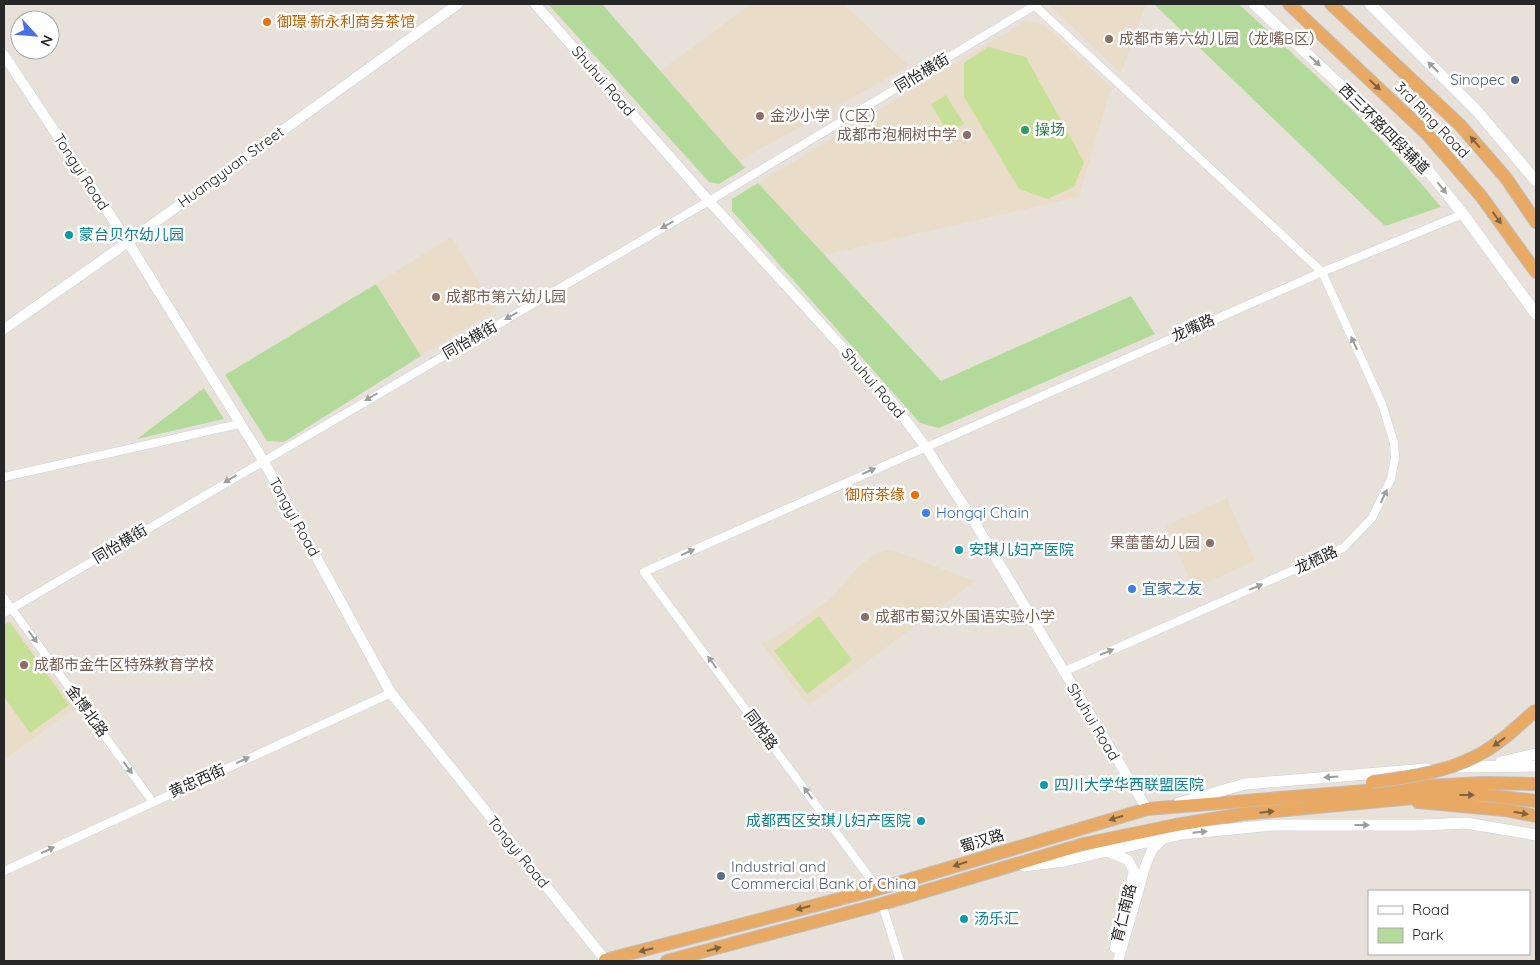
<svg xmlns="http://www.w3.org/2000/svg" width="1540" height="965" font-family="Quicksand,'Noto Sans SC',sans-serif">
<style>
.education{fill:#e9ddca}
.green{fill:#b4da9b}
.pitch{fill:#c6e197}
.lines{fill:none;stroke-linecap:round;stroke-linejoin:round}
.minor-casing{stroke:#ccd0db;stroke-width:9}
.tertiary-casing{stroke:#ccd0db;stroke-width:11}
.secondary-casing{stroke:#ccd0db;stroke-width:12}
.trunk-casing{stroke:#bebebe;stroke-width:14}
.minor{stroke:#fff;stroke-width:8}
.tertiary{stroke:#fff;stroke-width:10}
.secondary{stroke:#fff;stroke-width:11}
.trunk{stroke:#e7a963;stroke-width:12}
.trunk-bridge-casing{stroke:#bebebe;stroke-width:14;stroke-linecap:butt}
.trunk-bridge{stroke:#e7a963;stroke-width:12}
.oneway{fill:#9e9e9e}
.oneway2{fill:#7d6242}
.food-dot{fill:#e8710a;stroke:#fff;stroke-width:2}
.education-dot{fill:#8d6e63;stroke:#fff;stroke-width:2}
.service-dot{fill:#5c6f8a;stroke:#fff;stroke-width:2}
.leisure-dot{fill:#2e9e5b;stroke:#fff;stroke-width:2}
.culture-dot{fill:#0f9aa8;stroke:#fff;stroke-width:2}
.shop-dot{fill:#3f7fe0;stroke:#fff;stroke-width:2}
.labels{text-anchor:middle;stroke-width:5;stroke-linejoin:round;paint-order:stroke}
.food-label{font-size:15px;fill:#c56008;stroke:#fff;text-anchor:start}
.education-label{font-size:15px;fill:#785e54;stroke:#fff;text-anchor:start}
.street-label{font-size:15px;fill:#272727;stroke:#fff}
.service-label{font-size:15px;fill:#4e5e75;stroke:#fff;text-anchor:end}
.leisure-label{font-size:15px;fill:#27864d;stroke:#fff;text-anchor:start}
.culture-label{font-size:15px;fill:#0d838f;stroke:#fff;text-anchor:start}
.shop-label{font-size:15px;fill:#366cbe;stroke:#fff;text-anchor:start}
</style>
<rect width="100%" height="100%" fill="#e8e1da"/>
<g class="education">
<polygon points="751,4 844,4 909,66 739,161 660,71"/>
<polygon points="1048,4 1146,4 1121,73"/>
<polygon points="1026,21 1045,25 1111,88 1079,197 824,255 758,183"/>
<polygon points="451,237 496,309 421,356 376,284"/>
<polygon points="1227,498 1255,561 1194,588 1166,526"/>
<polygon points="887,550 897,552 975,581 808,706 761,643 776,637 831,598 858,567 873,555"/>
<polygon points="4,621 12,622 75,708 4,760"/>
</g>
<g class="green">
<polygon points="548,4 602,4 745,168 719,184 709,182"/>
<path d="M1154 4H1239C1309 69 1380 132 1441 207L1385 226Z"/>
<polygon points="758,183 941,381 1131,296 1155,334 939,428 920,423 732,211 732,199"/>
<polygon points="376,284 421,356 284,442 267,441 225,375"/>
<polygon points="204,388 224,419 137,439"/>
</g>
<g class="pitch">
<polygon points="988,47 1026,57 1084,162 1074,187 1047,199 1019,189 964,97 964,63"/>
<polygon points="946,95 964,124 948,133 931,104"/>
<polygon points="819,616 852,660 807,694 774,651"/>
<polygon points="9,621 69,705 30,733 4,697 4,625"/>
</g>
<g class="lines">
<g class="minor-casing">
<g id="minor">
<polyline points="1033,4 1322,272 1382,404 1394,443 1395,458 1391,479 1372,518 1343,548 1063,672"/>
<polyline points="4,477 239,424"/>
<polyline points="4,598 152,801"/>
<polyline points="4,613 709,201 1037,4"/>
<polyline points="4,871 391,693"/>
<polyline points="878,889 644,572 1322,272 1463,214"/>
<polyline points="882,904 900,961"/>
</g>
</g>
<g class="tertiary-casing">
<g id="tertiary">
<polyline points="535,4 709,201 893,403 925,446 973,520 1147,809"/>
<polyline points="4,55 128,242 263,460 391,693 606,961"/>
<polyline points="4,329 128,242 458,4"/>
<polyline points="1106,851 1128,860 1134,871 1115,948"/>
<polyline points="1118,961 1146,864 1152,850 1164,838"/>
</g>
</g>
<g class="secondary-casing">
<g id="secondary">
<polyline points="1254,4 1418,158 1463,214 1536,314"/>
<polyline points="1370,4 1477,111 1536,181"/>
<polyline points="1501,762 1536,754"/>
<polyline points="1456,767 1536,766"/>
<polyline points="1179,803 1245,784 1427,769"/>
<polyline points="1024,866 1064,861 1182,834 1272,825 1423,825 1466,823 1536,835"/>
</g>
</g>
<g class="trunk-casing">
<g id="trunk">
<polyline points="1289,4 1427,134 1481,196 1536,272"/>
<polyline points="1331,4 1460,125 1506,178 1536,222"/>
<polyline points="1418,802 1505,810 1536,816"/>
<polyline points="605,960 878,889 1147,809 1426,786 1483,783 1536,784"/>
<polyline points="667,961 882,904 1084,844 1176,825 1243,814 1445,795 1483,795 1536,801"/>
</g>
</g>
<use href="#minor" class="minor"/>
<use href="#tertiary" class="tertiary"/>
<use href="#secondary" class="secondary"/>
<use href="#trunk" class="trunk"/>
<g class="trunk-bridge-casing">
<path id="trunk-bridge" d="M1372 782C1411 777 1448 772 1482 753 1502 742 1519 725 1536 710"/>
</g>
<use href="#trunk-bridge" class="trunk-bridge"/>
</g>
<defs><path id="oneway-solid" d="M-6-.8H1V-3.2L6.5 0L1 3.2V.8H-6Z" transform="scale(1.25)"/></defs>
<g class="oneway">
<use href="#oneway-solid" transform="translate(1315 61) rotate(43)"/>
<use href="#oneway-solid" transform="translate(1433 67) rotate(-135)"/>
<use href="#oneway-solid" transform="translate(1442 188) rotate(51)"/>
<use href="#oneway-solid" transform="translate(667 225) rotate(150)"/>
<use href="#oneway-solid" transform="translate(511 316) rotate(150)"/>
<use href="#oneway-solid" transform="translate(1354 343) rotate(-115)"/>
<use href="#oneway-solid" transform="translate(371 397) rotate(150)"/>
<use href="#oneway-solid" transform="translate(869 471) rotate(-24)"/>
<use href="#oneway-solid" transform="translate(230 479) rotate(149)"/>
<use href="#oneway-solid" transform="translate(1384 496) rotate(-65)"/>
<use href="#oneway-solid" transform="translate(688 552) rotate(-24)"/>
<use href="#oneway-solid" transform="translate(1256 587) rotate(-23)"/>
<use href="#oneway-solid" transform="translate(33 637) rotate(54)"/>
<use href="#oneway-solid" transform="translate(1107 652) rotate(-23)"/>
<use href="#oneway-solid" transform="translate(712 662) rotate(-126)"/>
<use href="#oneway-solid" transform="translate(243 760) rotate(-24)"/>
<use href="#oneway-solid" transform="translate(128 768) rotate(54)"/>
<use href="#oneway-solid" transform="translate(1331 777) rotate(176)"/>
<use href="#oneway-solid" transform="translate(808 793) rotate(-127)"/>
<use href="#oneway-solid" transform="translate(1362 825)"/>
<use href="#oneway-solid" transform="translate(1200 832) rotate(-6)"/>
<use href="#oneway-solid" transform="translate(48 850) rotate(-25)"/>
</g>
<g class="oneway2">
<use href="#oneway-solid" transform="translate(1375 85) rotate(43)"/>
<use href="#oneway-solid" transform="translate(1475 142) rotate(-131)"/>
<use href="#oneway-solid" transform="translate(1497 218) rotate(54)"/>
<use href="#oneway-solid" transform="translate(1499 742) rotate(144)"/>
<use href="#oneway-solid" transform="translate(1467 795)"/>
<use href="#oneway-solid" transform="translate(1267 812) rotate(-6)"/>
<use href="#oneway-solid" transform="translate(1521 813) rotate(10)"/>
<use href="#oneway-solid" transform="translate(1116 818) rotate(163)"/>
<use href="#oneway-solid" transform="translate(960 864) rotate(163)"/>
<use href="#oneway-solid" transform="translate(803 908) rotate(165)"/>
<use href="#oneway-solid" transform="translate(714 949) rotate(-15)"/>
<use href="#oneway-solid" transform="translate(646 950) rotate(166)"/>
</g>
<g class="food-dot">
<circle cx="267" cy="22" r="5"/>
<circle cx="915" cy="495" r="5"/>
</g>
<g class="education-dot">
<circle cx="1109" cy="39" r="5"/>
<circle cx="760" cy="116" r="5"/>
<circle cx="967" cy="135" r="5"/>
<circle cx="436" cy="297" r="5"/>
<circle cx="1210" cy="543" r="5"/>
<circle cx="865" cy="617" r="5"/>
<circle cx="24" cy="665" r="5"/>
</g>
<g class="service-dot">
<circle cx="1515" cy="80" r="5"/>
<circle cx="721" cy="876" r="5"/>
</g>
<circle class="leisure-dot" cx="1025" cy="130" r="5"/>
<g class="culture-dot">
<circle cx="69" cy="235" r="5"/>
<circle cx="959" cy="550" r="5"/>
<circle cx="1044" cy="785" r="5"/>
<circle cx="921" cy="821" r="5"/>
<circle cx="964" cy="919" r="5"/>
</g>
<g class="shop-dot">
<circle cx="926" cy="513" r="5"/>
<circle cx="1132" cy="589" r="5"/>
</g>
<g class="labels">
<g class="food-label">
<text x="277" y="27">御璟·新永利商务茶馆</text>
<text x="905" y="500" text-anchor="end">御府茶缘</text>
</g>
<g class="education-label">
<text x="1119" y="44">成都市第六幼儿园（龙嘴B区）</text>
<text x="770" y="121">金沙小学（C区）</text>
<text x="957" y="140" text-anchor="end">成都市泡桐树中学</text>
<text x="446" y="302">成都市第六幼儿园</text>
<text x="1200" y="548" text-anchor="end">果蕾蕾幼儿园</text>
<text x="875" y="622">成都市蜀汉外国语实验小学</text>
<text x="34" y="670">成都市金牛区特殊教育学校</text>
</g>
<g class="street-label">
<text transform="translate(922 73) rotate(-31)" y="5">同怡横街</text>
<text transform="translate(603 81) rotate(49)" y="5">Shuhui Road</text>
<text transform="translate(1432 120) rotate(46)" y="5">3rd Ring Road</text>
<text transform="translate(1384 129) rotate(45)" y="5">西三环路四段辅道</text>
<text transform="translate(231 167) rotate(-36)" y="5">Huangyuan Street</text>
<text transform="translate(81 172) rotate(57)" y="5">Tongyi Road</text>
<text transform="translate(1193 328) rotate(-24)" y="5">龙嘴路</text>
<text transform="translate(470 340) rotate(-30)" y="5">同怡横街</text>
<text transform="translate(873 383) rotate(49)" y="5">Shuhui Road</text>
<text transform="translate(294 517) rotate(61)" y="5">Tongyi Road</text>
<text transform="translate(120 544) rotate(-31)" y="5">同怡横街</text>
<text transform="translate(1316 560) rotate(-25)" y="5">龙栖路</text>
<text transform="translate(87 711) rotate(54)" y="5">金博北路</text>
<text transform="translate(1093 722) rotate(59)" y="5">Shuhui Road</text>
<text transform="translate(761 730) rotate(54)" y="5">同悦路</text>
<text transform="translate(197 781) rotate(-24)" y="5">黄忠西街</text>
<text transform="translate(982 841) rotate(-17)" y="5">蜀汉路</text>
<text transform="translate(518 852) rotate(51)" y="5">Tongyi Road</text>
<text transform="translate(1124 913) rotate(-76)" y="5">育仁南路</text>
</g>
<g class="service-label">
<text x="1505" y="85">Sinopec</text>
<text x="731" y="872" text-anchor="start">Industrial and<tspan x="731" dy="17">Commercial Bank of China</tspan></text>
</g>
<g class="leisure-label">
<text x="1035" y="135">操场</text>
</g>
<g class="culture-label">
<text x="79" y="240">蒙台贝尔幼儿园</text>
<text x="969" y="555">安琪儿妇产医院</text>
<text x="1054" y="790">四川大学华西联盟医院</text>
<text x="911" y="826" text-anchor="end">成都西区安琪儿妇产医院</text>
<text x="974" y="924">汤乐汇</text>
</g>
<g class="shop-label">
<text x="936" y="518">Hongqi Chain</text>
<text x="1142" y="594">宜家之友</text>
</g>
</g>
<rect width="1540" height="965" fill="none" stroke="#272727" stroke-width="10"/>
<rect x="1368" y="890" width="162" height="65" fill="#ffffff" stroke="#a9a9a9"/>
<rect x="1378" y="906" width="25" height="8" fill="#ffffff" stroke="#a9a9a9"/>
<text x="1412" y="915" font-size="15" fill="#272727">Road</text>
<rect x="1378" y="928" width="25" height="15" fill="#b4da9b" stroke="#a9a9a9"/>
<text x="1412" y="940" font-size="15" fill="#272727">Park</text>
<g transform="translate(35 35) rotate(116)"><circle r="24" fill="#ffffff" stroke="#a9a9a9"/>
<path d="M0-4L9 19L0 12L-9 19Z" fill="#486fe7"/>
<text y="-8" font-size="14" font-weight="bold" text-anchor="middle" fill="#272727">N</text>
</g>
</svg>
